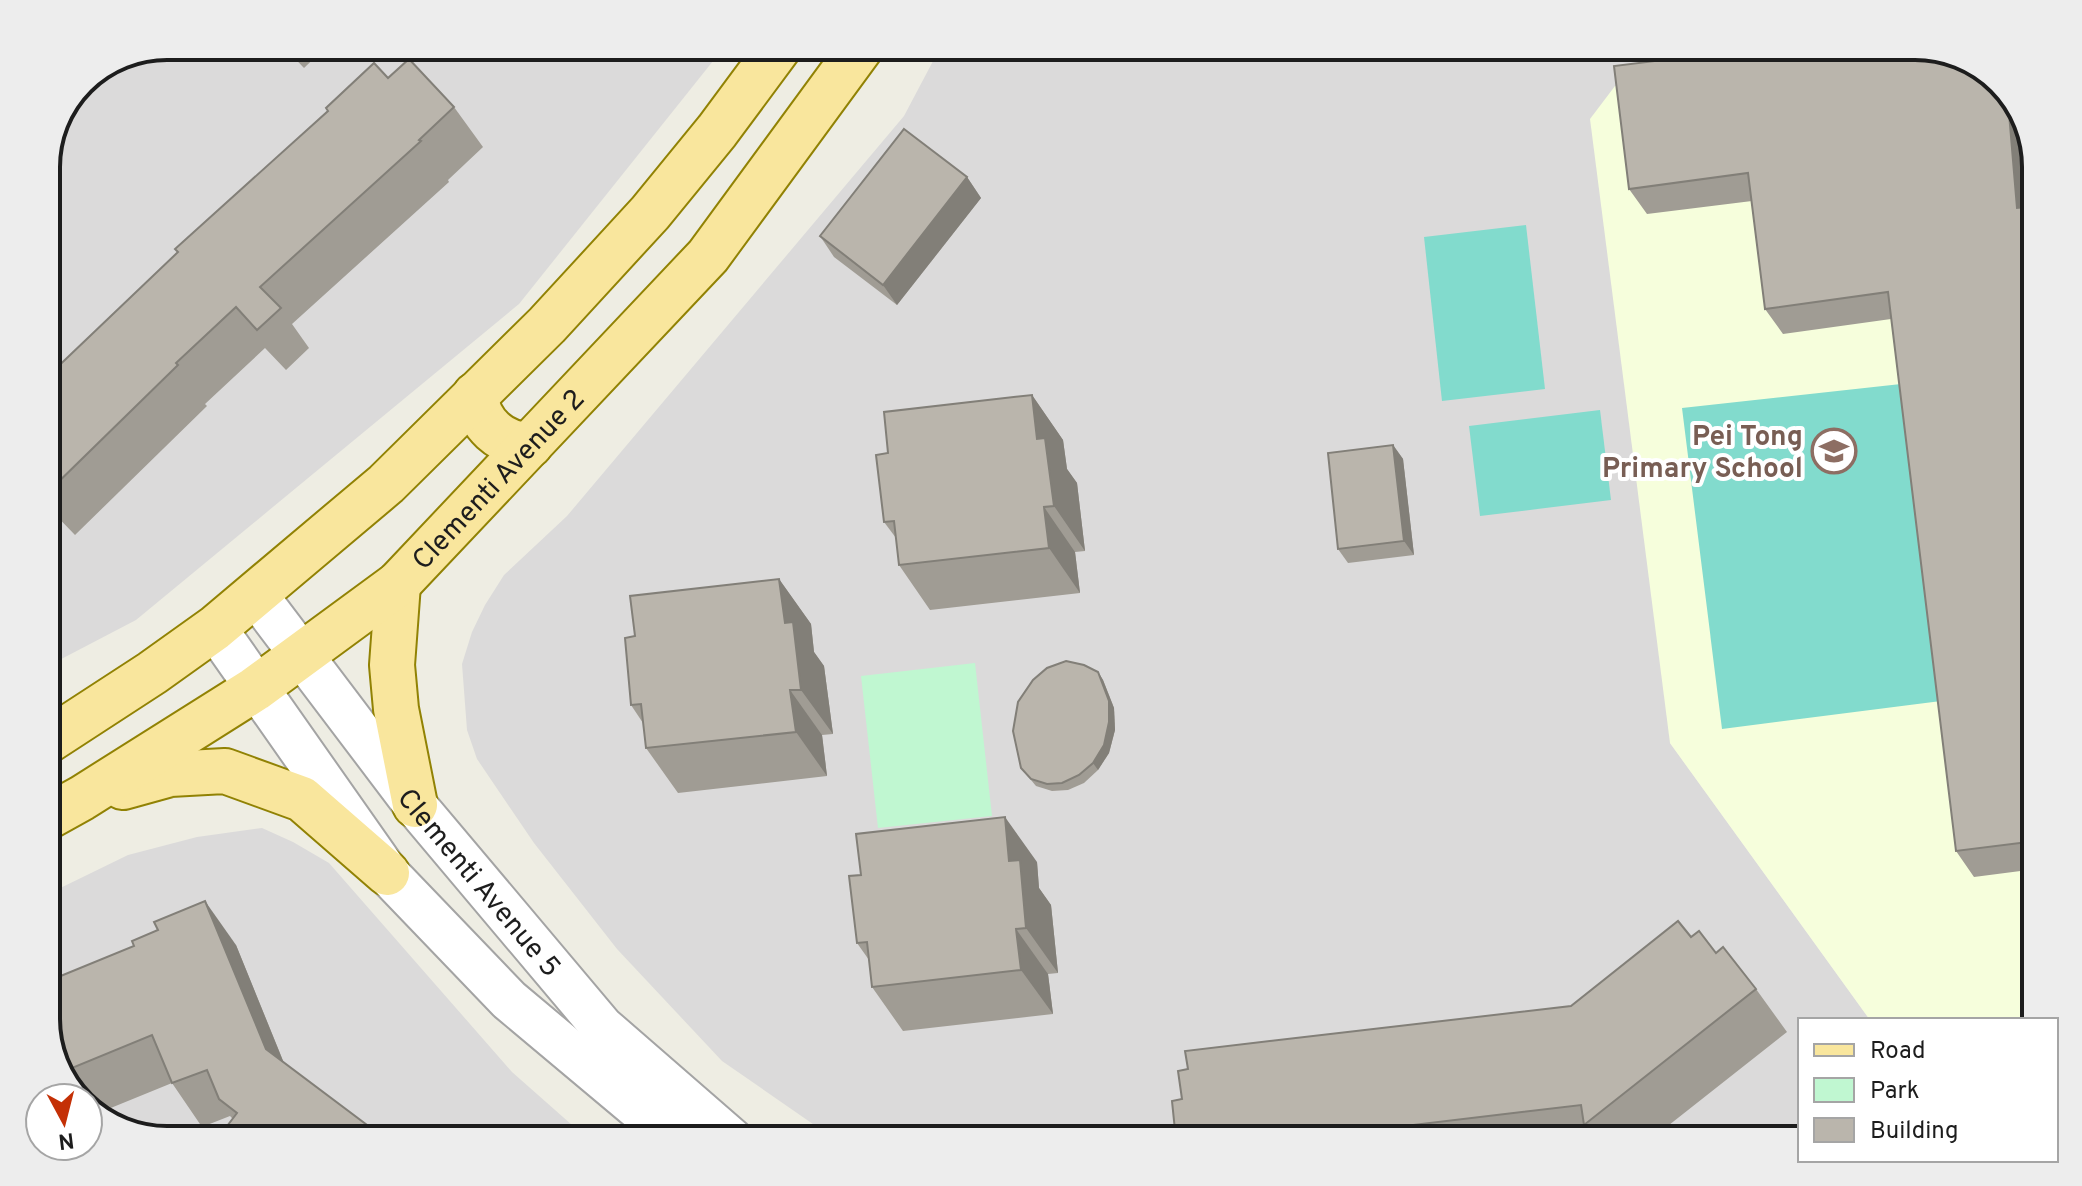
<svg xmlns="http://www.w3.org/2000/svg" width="2082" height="1186" font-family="Overpass,sans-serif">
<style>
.residential{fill:#dbdada}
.education{fill:#f6fedc}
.park{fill:#c0f7d1}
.pitch{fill:#82dbcd}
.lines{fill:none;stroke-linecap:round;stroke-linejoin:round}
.minor-casing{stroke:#a4a4a4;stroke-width:46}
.major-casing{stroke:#918204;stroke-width:48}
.minor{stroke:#fff;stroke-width:42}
.major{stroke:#f9e69d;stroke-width:44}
.wall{fill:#a09c94}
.shaded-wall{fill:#827f78}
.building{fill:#bab5ac;stroke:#827f78;stroke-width:2}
.labels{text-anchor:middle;stroke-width:8;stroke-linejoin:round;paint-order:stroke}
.education-label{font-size:28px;font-weight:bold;fill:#785e54;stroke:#fff;text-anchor:end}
.street-label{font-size:28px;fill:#1d1d1d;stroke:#fff}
.rim{fill:none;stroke:#1d1d1d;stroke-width:4}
</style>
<rect width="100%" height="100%" fill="#eeede3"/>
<g class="residential">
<polygon points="167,46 725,46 519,304 136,620 46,667 46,159 82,81"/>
<polygon points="941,46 1915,46 1670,743 1870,1020 1800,1020 1800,1140 836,1140 722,1061 617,949 534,843 477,759 467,730 462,664 472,632 485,605 504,575 567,516 904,116"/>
<polygon points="262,828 293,842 329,863 512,1072 589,1140 167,1140 107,1124 88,1106 88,1098 46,1027 46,895 128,855 197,837"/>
</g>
<polygon class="education" points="1918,47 2020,106 2036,159 2036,1020 1870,1020 1670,743 1590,119 1615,86"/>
<polygon class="park" points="975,663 992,816 878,828 861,676"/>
<g class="pitch">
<polygon points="1526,225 1545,389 1442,401 1424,237"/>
<polygon points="1901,384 1941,701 1722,729 1682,408"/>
<polygon points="1600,410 1611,500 1480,516 1469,426"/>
</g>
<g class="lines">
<g class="minor-casing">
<g id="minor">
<path id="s1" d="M256 595 415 805 602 1027 732 1140"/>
<polyline points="215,628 387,873 509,1000 676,1140"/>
</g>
</g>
<g class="major-casing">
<g id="major">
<path d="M475 395C479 424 500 444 530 445"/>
<polyline points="398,584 392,665 396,709 415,805"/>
<polyline points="46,742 152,673 215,628 386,484 547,325 650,213 717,131 780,46"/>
<polyline points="123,787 170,774 225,771 302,799 387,873"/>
<path id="s2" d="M46 818 82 798 255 689 398 584 708 256 862 46"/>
</g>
</g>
<use href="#minor" class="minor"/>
<use href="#major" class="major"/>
</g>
<g class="wall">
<polygon points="283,46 327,46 304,68"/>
<polygon points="1975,62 2020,106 2027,129 2033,206 2036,206 2036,869 1974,877 1956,851 1891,319 1783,334 1765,309 1752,201 1647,214 1629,189"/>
<polygon points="388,78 454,107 483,147 448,180 449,182 292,324 309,348 286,370 265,348 205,404 207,406 75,535 46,505 46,378"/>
<polygon points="967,177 981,198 897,305 834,257 820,236"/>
<polygon points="1032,395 1063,440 1067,469 1077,483 1085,551 1075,552 1080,593 930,610 899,565 896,538 884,522 888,453"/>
<polygon points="1393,445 1403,459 1414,555 1348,563 1338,549"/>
<polygon points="779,579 811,624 814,652 824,666 833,734 822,735 827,776 678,793 646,748 643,723 631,705 635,636"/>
<polygon points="1098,672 1103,680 1114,708 1115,730 1109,753 1098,770 1084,783 1068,790 1052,791 1036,786 1021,768"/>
<polygon points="1037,862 1039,888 1051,905 1058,973 1048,974 1053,1014 903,1031 872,987 869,960 857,943 861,875"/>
<polygon points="1691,937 1716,953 1756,989 1787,1032 1650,1140 1176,1140 1182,1099 1571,1006"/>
<polygon points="236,945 284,1063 233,1119 230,1116 202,1127 172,1083 96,1114 88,1106 88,1098 80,1098 62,1080 46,1027"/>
</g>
<g class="shaded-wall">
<polygon points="2008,101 2025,125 2027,129 2035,234 2017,208"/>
<polygon points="967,177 981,198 897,305 883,285"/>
<polygon points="1032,395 1063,440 1067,469 1077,483 1085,551 1054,506 1037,439"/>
<polygon points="1393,445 1403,459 1414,555 1404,541"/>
<polygon points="1044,507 1075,552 1080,593 1049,548"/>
<polygon points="2023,552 2036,571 2036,628 2030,620"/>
<polygon points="779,579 811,624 814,652 824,666 833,734 801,690 785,623"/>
<polygon points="1098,672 1103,680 1114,708 1115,730 1109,753 1098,770 1093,763"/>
<polygon points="790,690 822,735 827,776 796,732"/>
<polygon points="1005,817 1037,862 1039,888 1051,905 1058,973 1026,928 1009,861"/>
<polygon points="205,901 236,945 296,1093 266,1049"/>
<polygon points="1016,929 1048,974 1053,1014 1021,970"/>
</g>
<g class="building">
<polygon points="1776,46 1915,46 1975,62 2014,100 2008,101 2017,208 2036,206 2036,550 2023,552 2030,620 2036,620 2036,841 1956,851 1888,292 1765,309 1748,173 1629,189 1614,66"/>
<polygon points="409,59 454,107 419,140 421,141 260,287 281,308 257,330 236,307 176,363 178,365 46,494 46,378 178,252 175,249 328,111 326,108 374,63 388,78"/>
<polygon points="904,129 967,177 883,285 820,236"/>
<polygon points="1032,395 1037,439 1045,438 1054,506 1044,507 1049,548 899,565 894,521 884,522 876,455 888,453 884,412"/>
<polygon points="1393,445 1404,541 1338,549 1328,453"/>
<polygon points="779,579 785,623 793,622 801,690 790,690 796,732 646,748 641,704 631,705 625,638 635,636 630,596"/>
<polygon points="1066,661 1084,665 1098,672 1109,701 1109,722 1104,745 1093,763 1079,775 1062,783 1047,784 1031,779 1021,768 1013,731 1018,702 1033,680 1047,668"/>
<polygon points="1005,817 1009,861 1020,860 1026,928 1016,929 1021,970 872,987 867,942 857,943 849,876 861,875 856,834"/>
<polygon points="205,901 266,1049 387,1140 220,1140 218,1138 237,1113 219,1099 207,1070 172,1083 152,1035 60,1073 46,1027 46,982 134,946 132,941 158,930 154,922"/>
<polygon points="1678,921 1691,937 1699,931 1716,953 1723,947 1756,989 1584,1125 1581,1105 1362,1131 1363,1137 1340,1140 1319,1140 1319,1134 1264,1140 1176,1140 1172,1101 1182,1099 1178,1071 1188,1069 1185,1051 1571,1006"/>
</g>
<defs>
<g id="school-ring" transform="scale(2.3)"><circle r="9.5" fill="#fff" stroke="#8d6e63" stroke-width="1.5"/><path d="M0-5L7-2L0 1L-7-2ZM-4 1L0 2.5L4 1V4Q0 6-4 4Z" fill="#8d6e63"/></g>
</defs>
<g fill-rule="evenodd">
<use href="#school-ring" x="1834" y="451"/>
</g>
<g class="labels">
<g class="education-label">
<text x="1803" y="445">Pei Tong<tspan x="1803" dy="32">Primary School</tspan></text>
</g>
<g class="street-label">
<text dy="10" stroke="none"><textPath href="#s2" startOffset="568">Clementi Avenue 2</textPath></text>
<text dy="10" stroke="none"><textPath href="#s1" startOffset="364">Clementi Avenue 5</textPath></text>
</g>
</g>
<path d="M0 0H2082V1186H0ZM167 60H1915A107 107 0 0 1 2022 167V1019A107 107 0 0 1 1915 1126H167A107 107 0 0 1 60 1019V167A107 107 0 0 1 167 60Z" fill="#ededed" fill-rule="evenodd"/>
<path class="rim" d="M167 60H1915A107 107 0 0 1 2022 167V1019A107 107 0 0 1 1915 1126H167A107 107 0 0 1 60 1019V167A107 107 0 0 1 167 60Z"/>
<rect x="1798" y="1018" width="260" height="144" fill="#ffffff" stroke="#a5a5a5" stroke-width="2"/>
<rect x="1814" y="1044" width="40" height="12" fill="#f9e69d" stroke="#a5a5a5" stroke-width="2"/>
<text x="1870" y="1058" font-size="24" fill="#1d1d1d">Road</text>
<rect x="1814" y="1078" width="40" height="24" fill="#c0f7d1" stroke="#a5a5a5" stroke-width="2"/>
<text x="1870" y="1098" font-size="24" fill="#1d1d1d">Park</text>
<rect x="1814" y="1118" width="40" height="24" fill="#bab5ac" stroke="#a5a5a5" stroke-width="2"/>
<text x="1870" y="1138" font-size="24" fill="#1d1d1d">Building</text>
<g transform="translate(64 1122) rotate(173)"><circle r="38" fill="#ffffff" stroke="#a5a5a5" stroke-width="2"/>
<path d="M0-6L14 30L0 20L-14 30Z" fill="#c43006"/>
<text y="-12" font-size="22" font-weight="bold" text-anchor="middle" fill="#1d1d1d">N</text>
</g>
</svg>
